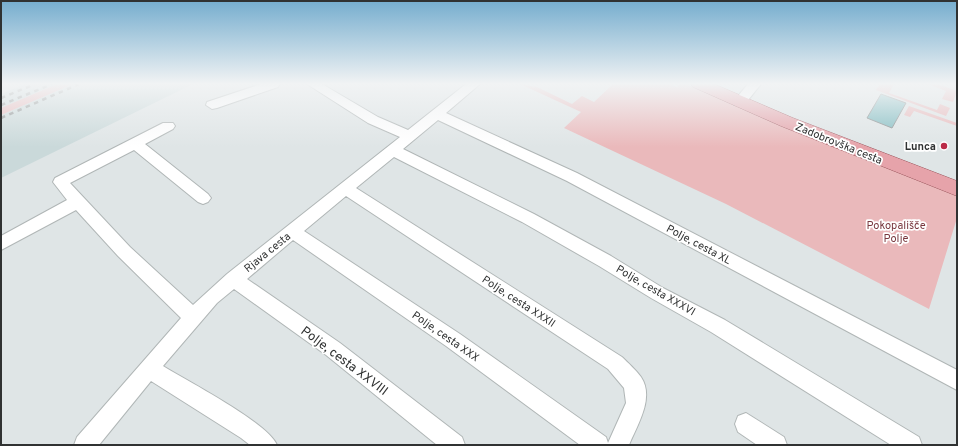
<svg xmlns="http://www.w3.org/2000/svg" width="958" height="446" font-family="Overpass,sans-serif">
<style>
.built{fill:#cad9da}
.green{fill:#eab9bb}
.building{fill:#81bcc1;stroke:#888d8e}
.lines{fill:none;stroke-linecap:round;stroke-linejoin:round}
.minor-casing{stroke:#b0b6b6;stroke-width:2}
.major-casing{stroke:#9b545b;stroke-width:1}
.minor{fill:#fff;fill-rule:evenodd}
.major{fill:#e6a3aa;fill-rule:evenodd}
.rail{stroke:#8a8f8f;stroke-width:2.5;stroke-dasharray:4.5 4.5;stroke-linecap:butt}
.poi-dot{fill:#bb2a47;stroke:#fff;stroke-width:1.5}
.labels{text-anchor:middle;stroke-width:3.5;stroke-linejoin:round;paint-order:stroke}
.street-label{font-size:11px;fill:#303232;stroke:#fff}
.poi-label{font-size:11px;font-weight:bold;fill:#303232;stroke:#fff;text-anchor:end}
.park-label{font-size:11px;fill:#79383f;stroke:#fff}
.near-street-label{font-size:13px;fill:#303232;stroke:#fff}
</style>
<rect width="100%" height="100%" fill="#dfe5e6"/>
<g class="built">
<polygon points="25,84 57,84 1,108 1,94"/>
<polygon points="73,84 193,84 1,178 1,115"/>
</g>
<g class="green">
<polygon points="57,84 73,84 1,115 1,108"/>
<polygon points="520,84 537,87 572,104 582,96 594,102 613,84 669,84 677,87 680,84 686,84 777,124 957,196 957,218 929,309 726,204 564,128 581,112"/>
<polygon points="880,84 894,84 889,93 937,110 940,104 950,108 946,116 876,90"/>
<polygon points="928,84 938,84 957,91 953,102 942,99 946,91"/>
<polygon points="909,106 957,123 957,126 914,111 910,117 904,115"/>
</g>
<polygon class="building" points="881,94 906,103 892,128 867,118"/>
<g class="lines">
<g class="minor-casing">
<g id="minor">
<polygon points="261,84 280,84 278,87 217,108 212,109 206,105 207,102"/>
<path d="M307 84H322L378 117 408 130 466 84H480L446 113 577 173 957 370V390L567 181 438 120 403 149 534 214 611 256 663 288 725 320 919 437 922 445H891L711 332 651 298 599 266 522 222 394 157 356 188 622 357C628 363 636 370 641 377 655 398 637 425 629 445H580L446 346 293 240 247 279 340 343 462 437 465 445H437L326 355 234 289 217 303 163 366C187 381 267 422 277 445H250L241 438 151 381 99 445H74L77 437 181 318 118 256 76 210 1 250V236L67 200 53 182 55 178 163 123H173L175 126 173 129 145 144 208 194 211 198 208 202 203 204 198 202 134 150 70 183 130 247 193 305 227 274 400 137 368 123ZM346 196 608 369 624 388 626 403 608 443 606 437 460 334 304 231Z"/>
<polygon points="748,84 761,84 744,105 734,105 733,102"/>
<polygon points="746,413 784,437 787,445 757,445 738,432 735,424 738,416"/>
</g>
</g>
<g class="major-casing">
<polygon id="major" points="691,84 714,84 793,118 957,181 957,196 781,126 693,87"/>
</g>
<use href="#minor" class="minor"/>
<use href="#major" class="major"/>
<g class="rail">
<polyline points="1,98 35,84"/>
<polyline points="1,105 52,84"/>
<polyline points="1,118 79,84"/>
</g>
</g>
<linearGradient id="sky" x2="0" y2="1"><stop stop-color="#75adce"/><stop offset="0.57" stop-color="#f1f3f4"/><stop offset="1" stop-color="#f1f3f4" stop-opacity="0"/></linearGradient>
<rect width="958" height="147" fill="url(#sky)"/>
<circle class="poi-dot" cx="944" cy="146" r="4"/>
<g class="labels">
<g class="street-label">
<text transform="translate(839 143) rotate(22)" y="4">Zadobrovška cesta</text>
<text transform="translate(699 244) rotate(28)" y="4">Polje, cesta XL</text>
<text transform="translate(267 252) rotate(-39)" y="4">Rjava cesta</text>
<text transform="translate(656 290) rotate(30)" y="4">Polje, cesta XXXVI</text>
<text transform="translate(519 301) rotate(33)" y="4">Polje, cesta XXXII</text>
<text transform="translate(446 336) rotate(35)" y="4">Polje, cesta XXX</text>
</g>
<g class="poi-label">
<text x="936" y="150">Lunca</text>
</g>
<g class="park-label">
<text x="896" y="229">Pokopališče<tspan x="896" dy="13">Polje</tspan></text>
</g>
<g class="near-street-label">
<text transform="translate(345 360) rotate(37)" y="5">Polje, cesta XXVIII</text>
</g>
</g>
<rect width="958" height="446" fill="none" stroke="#303232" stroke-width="4"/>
</svg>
